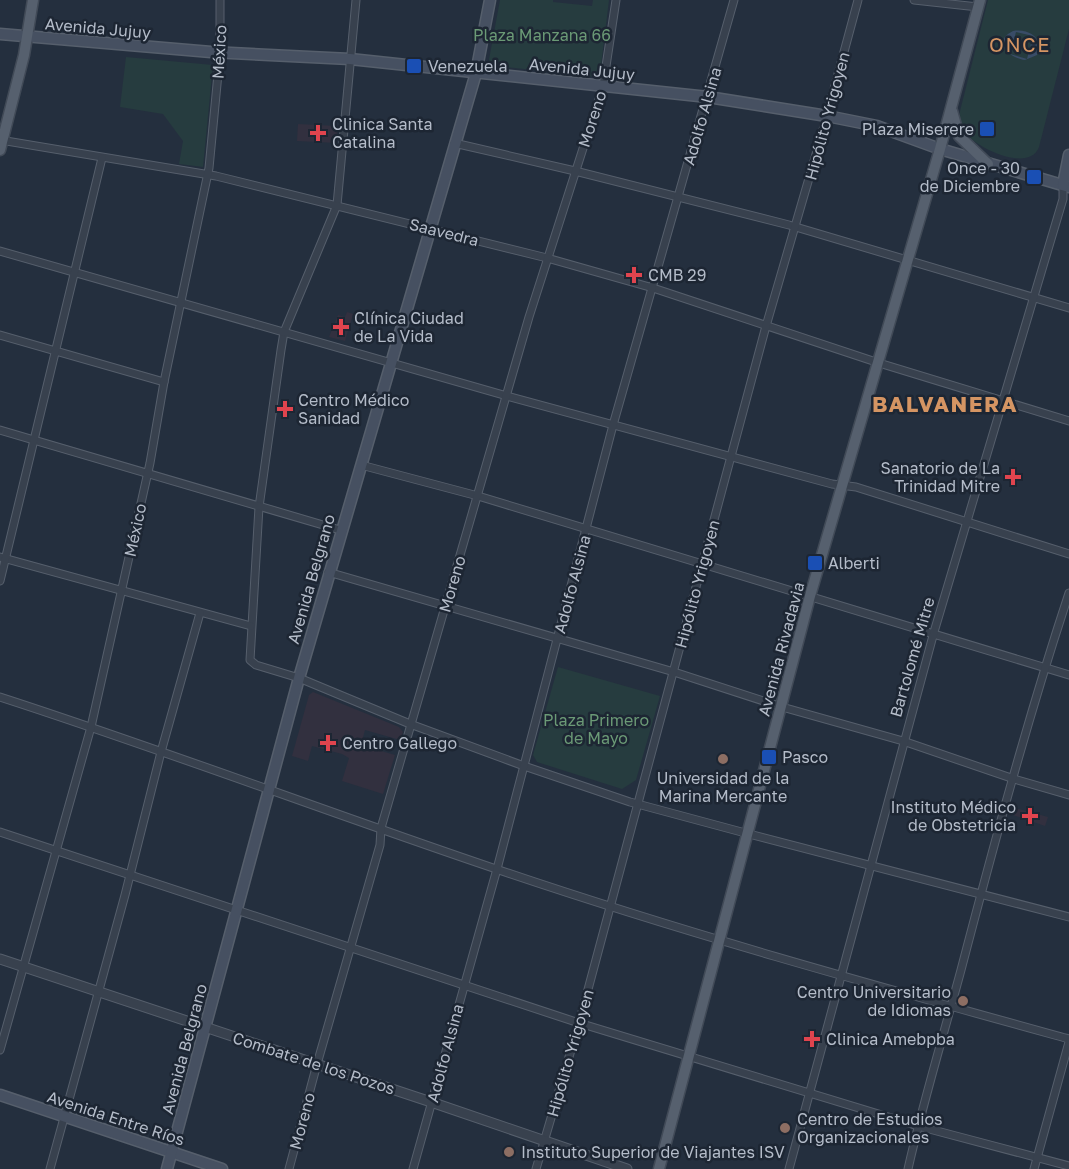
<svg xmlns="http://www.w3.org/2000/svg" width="1069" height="1169" font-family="'Golos Text',sans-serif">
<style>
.medical{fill:#32303f}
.green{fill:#263c3f}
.water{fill:#394c67;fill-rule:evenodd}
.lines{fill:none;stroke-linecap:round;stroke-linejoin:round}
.minor-casing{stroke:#565f6c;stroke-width:9}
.tertiary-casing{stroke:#565f6c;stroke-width:11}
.secondary-casing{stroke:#565f6c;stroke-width:13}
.primary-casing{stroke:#414a57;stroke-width:13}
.minor{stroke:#38414e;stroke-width:7}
.tertiary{stroke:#38414e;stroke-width:9}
.secondary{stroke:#465061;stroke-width:10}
.primary{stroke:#56606e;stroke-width:10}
.transit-dot{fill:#1a4fb4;stroke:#1d2633;stroke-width:2}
.health-dot{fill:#e0444e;stroke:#1d2633;stroke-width:2}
.education-dot{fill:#8d6e63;stroke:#1d2633;stroke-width:2}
.labels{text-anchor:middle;stroke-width:5;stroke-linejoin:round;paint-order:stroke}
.street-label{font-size:16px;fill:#b4bcc9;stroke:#1d2633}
.park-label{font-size:16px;fill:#6b9a76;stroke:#1d2633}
.poi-label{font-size:16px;fill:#b4bcc9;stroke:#1d2633;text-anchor:start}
.quarter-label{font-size:20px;letter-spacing:1.5px;fill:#d59563;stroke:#1d2633}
.district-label{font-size:22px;font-weight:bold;letter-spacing:1.5px;fill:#d59563;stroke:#1d2633}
</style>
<rect width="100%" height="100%" fill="#242f3e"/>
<g class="medical">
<polygon points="298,124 338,126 337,143 297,141"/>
<polygon points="347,312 353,314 345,341 329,337 338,315 345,317"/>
<polygon points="313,692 399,727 403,732 400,740 365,730 361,745 395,755 383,794 342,781 349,758 342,754 312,746 308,761 292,756 309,695"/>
<polygon points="1015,808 1048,817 1045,826 1013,815"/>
</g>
<g class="green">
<polygon points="500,0 553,0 553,2 592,6 593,0 609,0 600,74 597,77 488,65"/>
<path d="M988 0H1069V29L1039 147C1029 174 973 147 963 130 960 124 960 118 960 111Z"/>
<polygon points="126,57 213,65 203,167 179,164 183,141 163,114 120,107"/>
<polygon points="558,667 660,696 636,780 622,789 537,762 533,755"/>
</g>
<path class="water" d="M1013 31C1026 29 1036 34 1041 46L1037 55 1025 60C1009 58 991 42 1013 31ZM1016 32 1033 36 1027 59 1010 54Z"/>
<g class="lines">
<g class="minor-casing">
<g id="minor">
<polyline points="356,0 337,205 284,332 281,350 259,507 250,660 256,665 299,678 410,724 524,766 630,802 749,834 1069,917"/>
<polyline points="914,0 978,7"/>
<polyline points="0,140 216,176 547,258 653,288 879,363 1069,421"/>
<polyline points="454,143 575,171 789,225 1069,308"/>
<polyline points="0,251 507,396 832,484 856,487 1069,554"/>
<polyline points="0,335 164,382"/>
<polyline points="0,430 340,530"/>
<polyline points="361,465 478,496 1069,675"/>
<polyline points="0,557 251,626"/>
<polyline points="328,572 674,672 782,707 903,741 1014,779 1069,795"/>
<polyline points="0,581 102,158"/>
<path d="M0 697C167 751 330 813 496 869 684 933 877 986 1069 1039"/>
<polyline points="0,832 579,1023 918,1126 1069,1166"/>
<polyline points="0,1050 91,727 150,463 164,382 209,168 220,53 220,0"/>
<polyline points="50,1169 125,895 161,752 200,613"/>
<polyline points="289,1169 317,1064 380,845 381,828 529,317 603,86 616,0"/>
<polyline points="413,1169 497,869 613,425 734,0"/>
<polyline points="536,1169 579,1023 766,326 821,137 858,0"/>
<polyline points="789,1169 934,632 1063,199 1063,185"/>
<path d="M908 1169C923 1102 943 1037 961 970 994 844 1028 717 1069 593"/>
<polyline points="1034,1169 1069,1042"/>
</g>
</g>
<g class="tertiary-casing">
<polyline id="tertiary" points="0,959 431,1102 627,1169"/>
</g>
<g class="secondary-casing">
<g id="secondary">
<polyline points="0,34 211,52 350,59 708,97 827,116 877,126 940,149 1069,187"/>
<polyline points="1063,185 1069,155"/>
<polyline points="0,1095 222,1169"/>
<polyline points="167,1169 299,678 476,73 490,0"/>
</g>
</g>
<g class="primary-casing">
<g id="primary">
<polyline points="952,111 959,136 988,164"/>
<polyline points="0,150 24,55 33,0"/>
<polyline points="659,1169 810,596 940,149 980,0"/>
</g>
</g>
<use href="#minor" class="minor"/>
<use href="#tertiary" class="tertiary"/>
<use href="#secondary" class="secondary"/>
<use href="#primary" class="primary"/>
</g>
<g class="transit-dot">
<rect x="406" y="58" width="16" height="16" rx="3"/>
<rect x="979" y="121" width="16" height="16" rx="3"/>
<rect x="1026" y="169" width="16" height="16" rx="3"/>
<rect x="807" y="555" width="16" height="16" rx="3"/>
<rect x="761" y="749" width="16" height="16" rx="3"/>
</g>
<g class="health-dot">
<path d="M315 124h6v6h6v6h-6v6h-6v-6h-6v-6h6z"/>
<path d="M631 266h6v6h6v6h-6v6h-6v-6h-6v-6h6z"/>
<path d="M338 318h6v6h6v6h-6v6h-6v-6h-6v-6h6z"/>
<path d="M282 400h6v6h6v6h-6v6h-6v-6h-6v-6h6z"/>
<path d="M1010 468h6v6h6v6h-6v6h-6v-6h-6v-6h6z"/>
<path d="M325 734h6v6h6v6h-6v6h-6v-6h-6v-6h6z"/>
<path d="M1027 807h6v6h6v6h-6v6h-6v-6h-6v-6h6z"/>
<path d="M809 1030h6v6h6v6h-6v6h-6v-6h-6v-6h6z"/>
</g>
<g class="education-dot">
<circle cx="723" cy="759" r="6"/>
<circle cx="963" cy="1001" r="6"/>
<circle cx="785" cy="1128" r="6"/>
<circle cx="509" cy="1152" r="6"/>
</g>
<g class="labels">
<g class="street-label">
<text transform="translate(98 28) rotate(5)" y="6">Avenida Jujuy</text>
<text transform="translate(219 52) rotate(-87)" y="6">México</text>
<text transform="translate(582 69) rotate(6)" y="6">Avenida Jujuy</text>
<text transform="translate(702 116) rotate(-74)" y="6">Adolfo Alsina</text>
<text transform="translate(827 116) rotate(-75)" y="6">Hipólito Yrigoyen</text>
<text transform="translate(592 119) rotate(-72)" y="6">Moreno</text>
<text transform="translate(444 232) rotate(14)" y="6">Saavedra</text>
<text transform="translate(135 530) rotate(-78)" y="6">México</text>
<text transform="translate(311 579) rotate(-74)" y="6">Avenida Belgrano</text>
<text transform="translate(452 584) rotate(-74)" y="6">Moreno</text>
<text transform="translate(572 584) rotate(-75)" y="6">Adolfo Alsina</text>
<text transform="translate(697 584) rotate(-75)" y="6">Hipólito Yrigoyen</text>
<text transform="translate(781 649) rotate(-75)" y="6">Avenida Rivadavia</text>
<text transform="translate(912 657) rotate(-74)" y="6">Bartolomé Mitre</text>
<text transform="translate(184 1049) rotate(-75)" y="6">Avenida Belgrano</text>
<text transform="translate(445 1053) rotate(-75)" y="6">Adolfo Alsina</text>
<text transform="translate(570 1053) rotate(-74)" y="6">Hipólito Yrigoyen</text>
<text transform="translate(314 1063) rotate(18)" y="6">Combate de los Pozos</text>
<text transform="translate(116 1118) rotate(18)" y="6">Avenida Entre Ríos</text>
<text transform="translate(302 1121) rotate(-75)" y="6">Moreno</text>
</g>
<g class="park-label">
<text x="542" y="41">Plaza Manzana 66</text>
<text x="596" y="726">Plaza Primero<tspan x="596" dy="18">de Mayo</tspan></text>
</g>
<g class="poi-label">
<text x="428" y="72">Venezuela</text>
<text x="332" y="130">Clinica Santa<tspan x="332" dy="18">Catalina</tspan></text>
<text x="974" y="135" text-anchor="end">Plaza Miserere</text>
<text x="1020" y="174" text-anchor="end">Once - 30<tspan x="1020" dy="18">de Diciembre</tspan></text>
<text x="648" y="281">CMB 29</text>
<text x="354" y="324">Clínica Ciudad<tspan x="354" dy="18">de La Vida</tspan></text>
<text x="298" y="406">Centro Médico<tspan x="298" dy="18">Sanidad</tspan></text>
<text x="1000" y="474" text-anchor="end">Sanatorio de La<tspan x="1000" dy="18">Trinidad Mitre</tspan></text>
<text x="828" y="569">Alberti</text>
<text x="342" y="749">Centro Gallego</text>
<text x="782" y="763">Pasco</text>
<text x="723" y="784" text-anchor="middle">Universidad de la<tspan x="723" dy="18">Marina Mercante</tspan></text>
<text x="1016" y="813" text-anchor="end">Instituto Médico<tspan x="1016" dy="18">de Obstetricia</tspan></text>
<text x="951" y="998" text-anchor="end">Centro Universitario<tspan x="951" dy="18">de Idiomas</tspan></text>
<text x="826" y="1045">Clinica Amebpba</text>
<text x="797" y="1125">Centro de Estudios<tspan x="797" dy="18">Organizacionales</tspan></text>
<text x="521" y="1158">Instituto Superior de Viajantes ISV</text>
</g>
<g class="quarter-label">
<text x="1020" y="52">ONCE</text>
</g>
<g class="district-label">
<text x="945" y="412">BALVANERA</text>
</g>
</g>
</svg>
